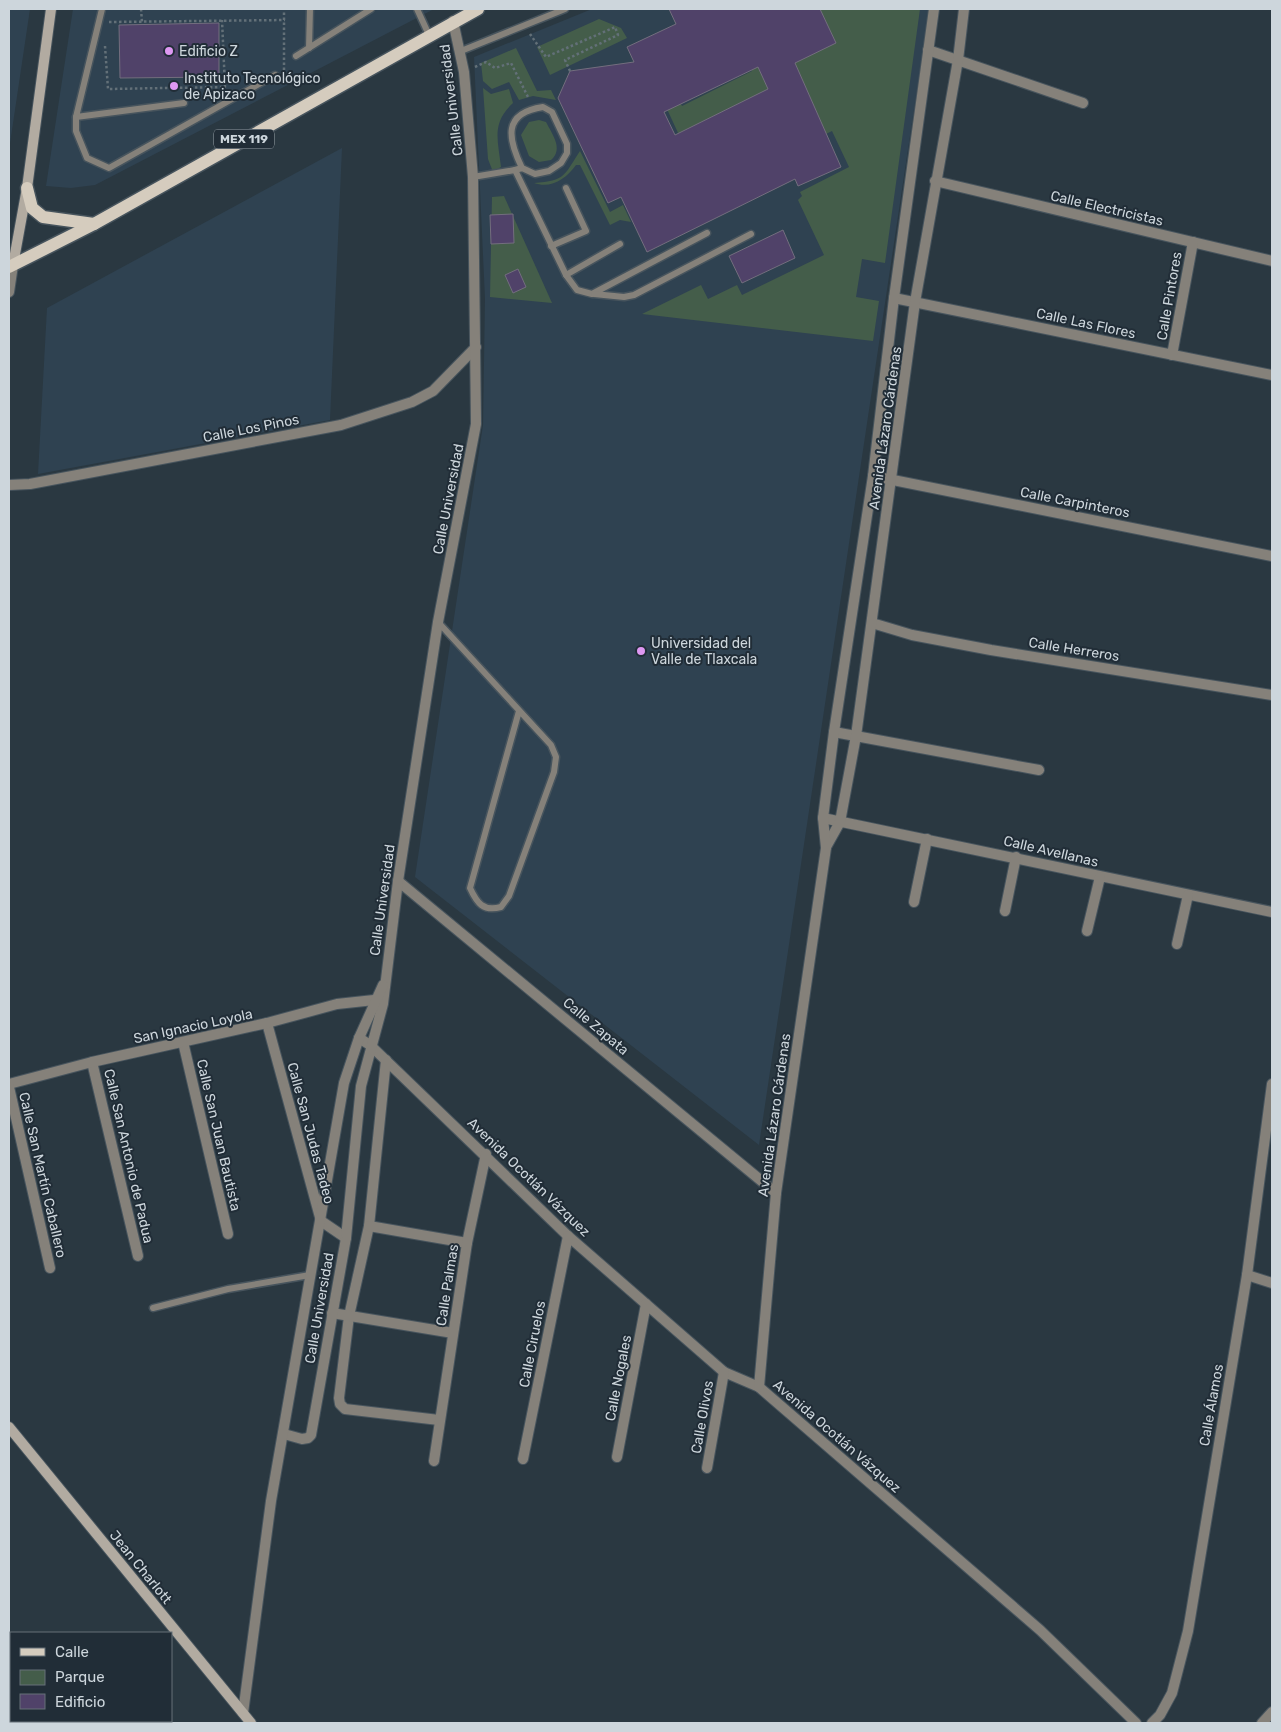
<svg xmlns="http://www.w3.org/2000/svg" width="1281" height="1732" font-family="Rubik,sans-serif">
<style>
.built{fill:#2f4251}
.green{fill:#445d4a}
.building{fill:#504269;stroke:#736e7e;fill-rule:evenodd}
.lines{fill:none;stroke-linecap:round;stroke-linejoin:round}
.lane-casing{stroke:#47545d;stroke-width:9}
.street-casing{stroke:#47545d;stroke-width:12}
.secondary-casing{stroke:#47545d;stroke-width:12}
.primary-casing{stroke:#47545d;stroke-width:15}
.path{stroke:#637078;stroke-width:2.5;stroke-dasharray:2.5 2.5;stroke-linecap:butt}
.lane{stroke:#85817a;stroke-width:6}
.street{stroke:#85817a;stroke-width:10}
.secondary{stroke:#b2aba1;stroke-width:10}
.primary{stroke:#d5ccbe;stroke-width:12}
.poi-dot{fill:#de98f2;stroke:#212d37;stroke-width:2}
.labels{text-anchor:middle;stroke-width:4;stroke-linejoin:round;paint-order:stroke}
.shield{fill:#212d37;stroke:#99a3aa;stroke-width:1}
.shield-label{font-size:12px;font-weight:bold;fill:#cdd6dc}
.poi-label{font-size:14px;fill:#cdd6dc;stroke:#212d37;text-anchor:start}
.street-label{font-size:14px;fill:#cdd6dc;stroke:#212d37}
</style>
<rect width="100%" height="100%" fill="#2a3841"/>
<g class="built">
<polygon points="9,9 30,9 9,150"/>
<polygon points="73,9 434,9 95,185 71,188 46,186"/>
<polygon points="592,9 929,9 759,1145 415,877 483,425 485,299 474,57"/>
<polygon points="342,148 330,420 38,474 47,308"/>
</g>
<g class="green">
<polygon points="723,9 920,9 885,263 862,259 856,297 879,301 873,341 642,314 701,285 708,299 737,285 742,295 824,255 798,200 802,196 800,192 849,167 832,131 716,188 717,217 654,81 666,75 682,106 752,71"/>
<polygon points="599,19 621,28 627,38 550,75 537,47"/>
<polygon points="516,48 537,91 551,90 556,100 533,96 519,100 509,82 492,89 483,81 481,63"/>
<path d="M483 88 491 94 509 89 513 103C491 123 498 140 501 167L493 172 488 159Z"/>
<path d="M539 120 546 122C552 134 564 149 551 160L539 162 529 156 521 135 529 122Z"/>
<path d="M580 151 610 212 623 205 631 222 620 220 610 225 580 165H576C566 179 551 189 534 183 566 181 564 175 580 151Z"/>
<polygon points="504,196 552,303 490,297 492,197"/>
</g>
<g class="building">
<path d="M669 9H820L836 43 795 63 841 167 798 186 795 179 647 252 621 197 608 203 558 98 570 71 634 62 627 47 676 24ZM758 67 768 89 675 135 664 112Z"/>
<polygon points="219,23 219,77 120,78 119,25"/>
<polygon points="513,214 514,243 491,244 490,215"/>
<polygon points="783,230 795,258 742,283 729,256"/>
<polygon points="518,269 526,287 513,293 505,275"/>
</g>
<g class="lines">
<g class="lane-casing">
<g id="lane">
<polyline points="102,9 76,117 184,103"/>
<polyline points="417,9 429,35"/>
<polyline points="309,48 310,9"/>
<polyline points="461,51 565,9"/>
<polyline points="296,56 371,9"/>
<polyline points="76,117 76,131 87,158 109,168 275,75"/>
<path d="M515 170 522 168 535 174 549 171 561 163 567 153V144L552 112 543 107C502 113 508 139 522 168"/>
<polyline points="473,177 515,170 566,275 577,290 592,294 707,233"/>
<polyline points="551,246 586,231 566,188"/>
<polyline points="566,275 620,244"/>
<polyline points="594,294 624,297 634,295 751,234"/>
<path d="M438 622 551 745 556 757 554 772 509 896 501 907C483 912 477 903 470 888L519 711"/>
<polyline points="153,1308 228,1289 310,1275"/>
</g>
</g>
<g class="street-casing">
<g id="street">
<polyline points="928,50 1083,103"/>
<polyline points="935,181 1272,261"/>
<polyline points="9,292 13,265"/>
<polyline points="894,298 1272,375"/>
<polyline points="1172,355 1193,242"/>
<polyline points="873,476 1272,556"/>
<polyline points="9,485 30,484 341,425 412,402 433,391 476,347"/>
<polyline points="872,623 912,635 991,650 1272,695"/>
<polyline points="834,732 1039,770"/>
<polyline points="823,818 1272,912"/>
<polyline points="826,847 840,822 856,736 915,302 958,60 964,9"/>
<polyline points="398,881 776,1193"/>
<polyline points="914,902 927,839"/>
<polyline points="1005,911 1016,857"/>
<polyline points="1087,931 1100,877"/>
<polyline points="1177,944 1188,895"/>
<polyline points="267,1023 321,1221 346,1238"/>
<polyline points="359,1038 370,1045 568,1236 724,1372 759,1387 1040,1630 1136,1723"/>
<polyline points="183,1042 228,1234"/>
<polyline points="386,1060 369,1226 349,1316 339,1398 340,1404 345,1409 439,1420"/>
<polyline points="92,1062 138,1256"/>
<polyline points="9,1084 92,1062 267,1023 337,1004 374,1000 378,1002"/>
<polyline points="9,1087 50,1268"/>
<polyline points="369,1226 467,1243"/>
<polyline points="1247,1275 1272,1283"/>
<polyline points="332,1313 453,1333"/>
<polyline points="759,1387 776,1193 826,848 823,818 834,732 873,476 894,298 934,9"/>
<polyline points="284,1434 302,1439 308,1438 311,1435 346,1238 361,1086 383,1004 398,881 438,622 476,424 473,177 464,72 453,21"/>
<polyline points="617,1457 646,1304"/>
<polyline points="523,1459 568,1236"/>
<polyline points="434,1461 467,1243 486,1154"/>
<polyline points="707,1468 724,1372"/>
<polyline points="243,1713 271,1501 344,1083 359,1038 383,985"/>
<polyline points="1152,1723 1160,1715 1172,1693 1188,1631 1247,1275 1272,1084"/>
<polyline points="1262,1723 1272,1712"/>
</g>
</g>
<g class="secondary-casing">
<g id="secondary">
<polyline points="13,265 27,188 51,9"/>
<polyline points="9,1427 251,1723"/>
</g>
</g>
<g class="primary-casing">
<g id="primary">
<polyline points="27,188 32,208 43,217 94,224"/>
<polyline points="9,267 94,224 478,9"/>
</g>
</g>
<g class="path">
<polyline points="141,9 142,22"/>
<polyline points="109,22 285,20"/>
<polyline points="530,34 546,57 615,27 618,35 565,60 570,71"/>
<polyline points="105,46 108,89 225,87 222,20"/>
<polyline points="475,67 486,62 495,68 511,63 529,99"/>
<polyline points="284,70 284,9"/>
</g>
<use href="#lane" class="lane"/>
<use href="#street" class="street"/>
<use href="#secondary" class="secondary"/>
<use href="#primary" class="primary"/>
</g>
<g class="poi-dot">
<circle cx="169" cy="51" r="5"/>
<circle cx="174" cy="86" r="5"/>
<circle cx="641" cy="651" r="5"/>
</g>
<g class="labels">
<rect class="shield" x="214" y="129.5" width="60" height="19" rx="4"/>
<g class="shield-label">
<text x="244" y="143">MEX 119</text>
</g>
<g class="poi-label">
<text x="179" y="56">Edificio Z</text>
<text x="184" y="83">Instituto Tecnológico<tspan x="184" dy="16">de Apizaco</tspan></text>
<text x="651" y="648">Universidad del<tspan x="651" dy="16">Valle de Tlaxcala</tspan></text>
</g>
<g class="street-label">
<text transform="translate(451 100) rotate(-97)" y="5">Calle Universidad</text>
<text transform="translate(1107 208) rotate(13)" y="5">Calle Electricistas</text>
<text transform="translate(1169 296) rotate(-80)" y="5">Calle Pintores</text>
<text transform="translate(1086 323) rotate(12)" y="5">Calle Las Flores</text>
<text transform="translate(251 428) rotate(-11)" y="5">Calle Los Pinos</text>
<text transform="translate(885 428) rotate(-82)" y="5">Avenida Lázaro Cárdenas</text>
<text transform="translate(448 499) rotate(-79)" y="5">Calle Universidad</text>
<text transform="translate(1075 502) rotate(11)" y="5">Calle Carpinteros</text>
<text transform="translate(1074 649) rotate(9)" y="5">Calle Herreros</text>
<text transform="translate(1051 851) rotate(13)" y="5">Calle Avellanas</text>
<text transform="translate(382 900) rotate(-82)" y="5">Calle Universidad</text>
<text transform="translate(193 1026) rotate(-12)" y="5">San Ignacio Loyola</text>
<text transform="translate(596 1026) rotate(40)" y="5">Calle Zapata</text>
<text transform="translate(774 1115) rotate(-82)" y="5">Avenida Lázaro Cárdenas</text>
<text transform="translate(311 1133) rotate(75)" y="5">Calle San Judas Tadeo</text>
<text transform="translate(219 1135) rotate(77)" y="5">Calle San Juan Bautista</text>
<text transform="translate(129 1156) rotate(77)" y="5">Calle San Antonio de Padua</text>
<text transform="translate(43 1175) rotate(77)" y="5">Calle San Martín Caballero</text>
<text transform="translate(529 1177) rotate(44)" y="5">Avenida Ocotlán Vázquez</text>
<text transform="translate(447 1285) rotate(-81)" y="5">Calle Palmas</text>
<text transform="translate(319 1308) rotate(-80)" y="5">Calle Universidad</text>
<text transform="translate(532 1344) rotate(-79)" y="5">Calle Ciruelos</text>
<text transform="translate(618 1378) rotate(-79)" y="5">Calle Nogales</text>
<text transform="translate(1211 1405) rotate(-80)" y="5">Calle Álamos</text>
<text transform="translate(702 1417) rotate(-80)" y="5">Calle Olivos</text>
<text transform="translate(837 1436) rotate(41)" y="5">Avenida Ocotlán Vázquez</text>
<text transform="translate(141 1567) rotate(51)" y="5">Jean Charlott</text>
</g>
</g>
<rect width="1281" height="1732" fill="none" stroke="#cdd6dc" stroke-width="20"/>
<rect x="10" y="1632" width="162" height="90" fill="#212d37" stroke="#667179"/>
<rect x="20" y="1648" width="25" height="8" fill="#d5ccbe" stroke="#667179"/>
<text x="55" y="1657" font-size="15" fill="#cdd6dc">Calle</text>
<rect x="20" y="1670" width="25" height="15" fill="#445d4a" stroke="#667179"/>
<text x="55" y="1682" font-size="15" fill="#cdd6dc">Parque</text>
<rect x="20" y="1694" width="25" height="15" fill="#504269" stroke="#667179"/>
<text x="55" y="1707" font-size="15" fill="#cdd6dc">Edificio</text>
</svg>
